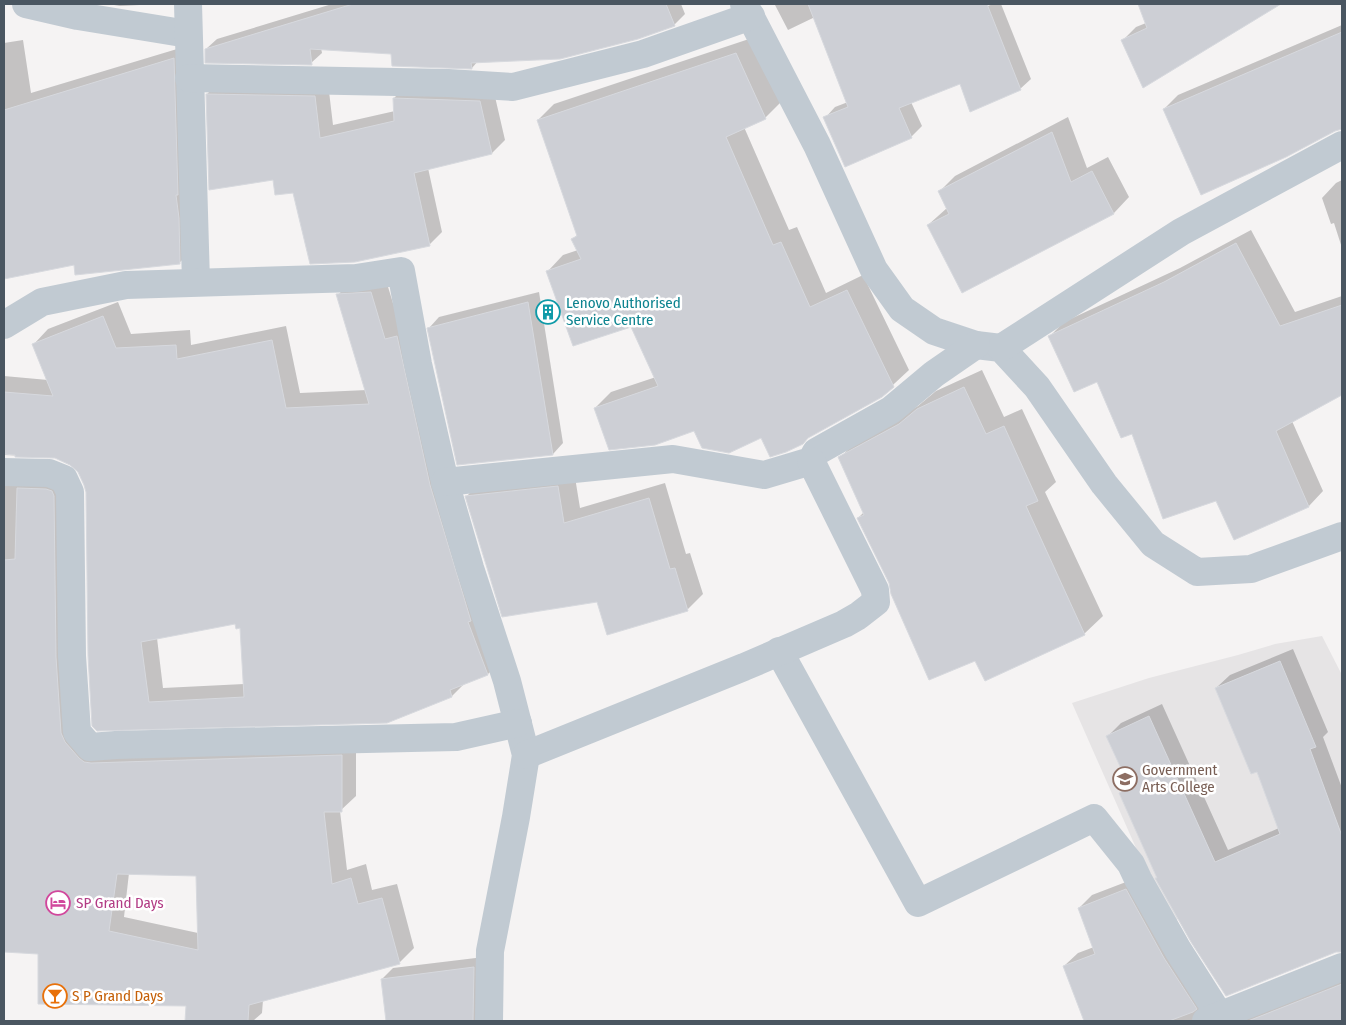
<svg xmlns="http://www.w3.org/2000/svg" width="1346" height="1025" font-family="'Fira Sans Condensed',sans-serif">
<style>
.education{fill:#e6e4e5}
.shadow{fill:#0003;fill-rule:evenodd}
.building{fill:#cdcfd5;stroke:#d7d9de;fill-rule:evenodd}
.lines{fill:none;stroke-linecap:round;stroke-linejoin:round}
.minor{stroke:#c1cad2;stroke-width:28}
.labels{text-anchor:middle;stroke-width:5;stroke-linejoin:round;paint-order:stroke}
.culture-label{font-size:15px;fill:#0d838f;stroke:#fff;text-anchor:start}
.education-label{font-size:15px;fill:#785e54;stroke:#fff;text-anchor:start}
.hotel-label{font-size:15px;fill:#b23c85;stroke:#fff;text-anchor:start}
.food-label{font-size:15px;fill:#c56008;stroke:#fff;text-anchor:start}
</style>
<rect width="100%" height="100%" fill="#f5f3f3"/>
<polygon class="education" points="1322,636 1342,675 1342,849 1298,873 1247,895 1173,921 1140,857 1072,703 1149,678 1238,655 1275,644"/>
<g class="shadow">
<polygon points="108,4 159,4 120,6"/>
<polygon points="332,4 681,4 685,14 674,25 478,61 472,68 393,52 321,48 322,53 311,63 206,49 217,39"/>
<polygon points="777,4 982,4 983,8 993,4 1001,4 1031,79 1020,89 961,82 911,102 922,126 911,137 825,118 835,107 848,102 815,17 788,30 775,5"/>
<polygon points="1139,4 1278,4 1143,86 1123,40 1136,27 1146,23"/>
<polygon points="1342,25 1342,128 1334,130 1164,109 1178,95"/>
<polygon points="752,38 781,102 765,118 744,127 789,230 797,227 826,293 863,275 909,370 881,396 762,436 695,430 595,408 611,392 656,377 632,326 548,271 563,255 578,250 573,239 578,234 538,120 554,104"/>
<polygon points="23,40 31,93 187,46 193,250 179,263 75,263 4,278 4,43"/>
<polygon points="221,81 328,83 333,125 395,111 394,98 407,85 493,88 505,140 492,153 428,168 442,232 429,245 294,191 274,179 207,94"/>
<polygon points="1068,117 1087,168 1108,157 1129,197 1114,213 963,291 928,225 947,208 939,192 955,176"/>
<polygon points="1342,180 1342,248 1334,223 1331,224 1322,198 1336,183"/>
<polygon points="1251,230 1295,312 1342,296 1342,393 1292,421 1323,491 1309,506 1234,538 1217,499 1133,432 1097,380 1050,336 1064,322 1180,268"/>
<path d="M385 277 502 660 488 674 465 683 452 696 97 730 87 492 79 472 71 464 55 457 4 455V376L48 380 34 344 48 329 118 302 131 334 190 330 191 345 286 326 300 393 367 390 338 295 352 280ZM236 622 241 626 244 684 163 688 157 638Z"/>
<polygon points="539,292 563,443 553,454 429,328 439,317"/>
<polygon points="982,370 1004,417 1022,409 1056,482 1045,492 1103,616 1084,634 976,659 890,583 858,518 864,512 840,458 858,439 918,406 936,391"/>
<path d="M4 461 61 474 71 642 93 743 356 741V796L340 811 347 870 366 864 372 890 397 884 414 948 399 963 263 1000 262 1013 253 1021H187V1005L39 952 4 951ZM129 873 197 874 198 933 124 917Z"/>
<polygon points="574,471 580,508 665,483 686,554 690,553 703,594 687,610 467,496 482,480"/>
<polygon points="1293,649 1328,732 1323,737 1342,788 1342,951 1336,951 1158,877 1120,793 1129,784 1108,736 1121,723 1162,704 1228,850 1279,828 1257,770 1216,688 1230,675"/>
<polygon points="1139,877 1212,1021 1085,1021 1064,966 1078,953 1094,947 1079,908 1092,895"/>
<polygon points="484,957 490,1021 387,1021 382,979 393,968"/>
<polygon points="1342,977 1342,1021 1243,1021 1252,1012"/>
</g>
<g class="building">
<polygon points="353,4 666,4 675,26 638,39 560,59 471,63 472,69 392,66 391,54 310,49 312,65 205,63 205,49"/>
<polygon points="808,4 987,4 1021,90 970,112 960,84 899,108 912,138 845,167 823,117 848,107"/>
<polygon points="1138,4 1281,4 1143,88 1121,40 1147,28"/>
<polygon points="1342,32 1342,129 1335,131 1286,157 1201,195 1163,109"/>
<polygon points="736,53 766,119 726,137 773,245 781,242 810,307 847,290 894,387 882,397 808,438 803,444 786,452 770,457 761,438 729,453 702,448 694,431 655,445 609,450 594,408 658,386 631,327 573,346 546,271 581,259 571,239 577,236 537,120"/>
<polygon points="174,58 178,195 176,195 179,218 180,264 75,275 74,265 4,279 4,110"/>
<polygon points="206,94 315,96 320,138 394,121 393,98 480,101 492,154 414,173 430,246 355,262 310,264 293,193 275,195 273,180 209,190"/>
<polygon points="1052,132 1071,182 1092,171 1114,214 962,293 927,225 949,214 938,191"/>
<polygon points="1236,243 1280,326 1342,305 1342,395 1276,431 1309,507 1234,540 1216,501 1163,519 1132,434 1121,438 1097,382 1074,392 1048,336 1164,282"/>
<path d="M371 292 385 339 397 336 430 485 471 621 468 622 488 675 450 690 452 697 387 723 97 731 92 726 88 655 86 492 84 485 78 472 70 465 55 458 15 457V455L4 454V392L53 396 32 344 103 316 116 348 176 345 177 359 272 340 286 408 369 404 336 294ZM235 624 236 629 240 628 244 697 149 702 141 642Z"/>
<polygon points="528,302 553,455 457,465 427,328"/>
<polygon points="964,387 986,434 1004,426 1038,501 1026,506 1085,635 985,681 975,661 929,680 891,594 889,583 857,518 864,515 838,457 899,424 917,409"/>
<polygon points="558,486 564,523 649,498 670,569 675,568 688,611 607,635 597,602 502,617 465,496"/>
<path d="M17 488 46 489 52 491 54 496 56 657 61 733 65 742 79 758 84 762 91 763 342 755V812H324L332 884 351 878 358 904 382 898 400 964 249 1005 248 1021H185L186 1006 38 1004V954L4 952V560L15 559ZM117 874 196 876 198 950 109 931Z"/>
<polygon points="1280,661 1316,747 1310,749 1342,836 1342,952 1336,952 1226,996 1191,942 1155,878 1157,878 1119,793 1130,788 1106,736 1149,716 1215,862 1280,834 1257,772 1251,774 1215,688"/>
<polygon points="1126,889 1164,958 1197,1009 1193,1012 1169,1021 1084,1021 1063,966 1095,954 1078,908"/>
<polygon points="474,967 473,1021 386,1021 381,979"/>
<polygon points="1342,984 1342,1021 1248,1021"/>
</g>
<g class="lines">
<g class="minor">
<polyline points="26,4 78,16 188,34"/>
<polyline points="188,4 196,282"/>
<polyline points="744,4 817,145 874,270 902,309 934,331 976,345 1001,348 1037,387 1104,484 1153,544 1197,572 1251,569 1342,536"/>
<polyline points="189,78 448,83 513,87 643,54 751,16"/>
<polyline points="4,325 42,302 126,285 356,278 401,271 418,364 445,482 470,568 507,681 526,755 516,817 490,951 489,1021"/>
<polyline points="1001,348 1181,232 1342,145"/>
<polyline points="4,472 49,473 64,479 70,492 72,656 77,732 90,747 116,745 226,742 456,737 518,723"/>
<polyline points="445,482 673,459 764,475 811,461 816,452 891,410 934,374 976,345"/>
<polyline points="779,651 918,903 1094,818 1131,864 1138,879 1178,950 1223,1021"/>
<polyline points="526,755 744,667 844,624 858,616 876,602 875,590 811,461"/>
<polyline points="1206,1021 1342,967"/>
</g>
</g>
<defs>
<g id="building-ring" transform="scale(1.25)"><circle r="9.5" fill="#fff" stroke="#0f9aa8" stroke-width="1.5"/><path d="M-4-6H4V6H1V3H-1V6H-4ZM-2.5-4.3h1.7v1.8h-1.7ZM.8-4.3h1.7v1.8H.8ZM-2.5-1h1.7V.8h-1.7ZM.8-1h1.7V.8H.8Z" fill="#0f9aa8"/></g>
<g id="university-ring" transform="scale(1.25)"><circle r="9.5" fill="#fff" stroke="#8d6e63" stroke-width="1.5"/><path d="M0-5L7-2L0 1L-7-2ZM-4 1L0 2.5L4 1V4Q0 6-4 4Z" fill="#8d6e63"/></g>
<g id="hotel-ring" transform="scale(1.25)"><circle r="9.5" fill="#fff" stroke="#d1479c" stroke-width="1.5"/><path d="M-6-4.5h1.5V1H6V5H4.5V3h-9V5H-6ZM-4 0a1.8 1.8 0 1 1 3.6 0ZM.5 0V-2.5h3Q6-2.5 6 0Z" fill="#d1479c"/></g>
<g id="bar-ring" transform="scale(1.25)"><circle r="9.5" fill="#fff" stroke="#e8710a" stroke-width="1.5"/><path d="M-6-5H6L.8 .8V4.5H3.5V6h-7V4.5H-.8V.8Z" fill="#e8710a"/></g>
</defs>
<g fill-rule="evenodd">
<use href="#building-ring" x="548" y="312"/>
<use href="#university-ring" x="1125" y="779"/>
<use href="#hotel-ring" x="58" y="903"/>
<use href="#bar-ring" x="55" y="996"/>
</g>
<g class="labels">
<g class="culture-label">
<text x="566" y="308">Lenovo Authorised<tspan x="566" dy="17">Service Centre</tspan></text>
</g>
<g class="education-label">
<text x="1142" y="775">Government<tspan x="1142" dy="17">Arts College</tspan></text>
</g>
<g class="hotel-label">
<text x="76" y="908">SP Grand Days</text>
</g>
<g class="food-label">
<text x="72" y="1001">S P Grand Days</text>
</g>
</g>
<rect width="1346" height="1025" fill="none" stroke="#4a5661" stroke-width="10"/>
</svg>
